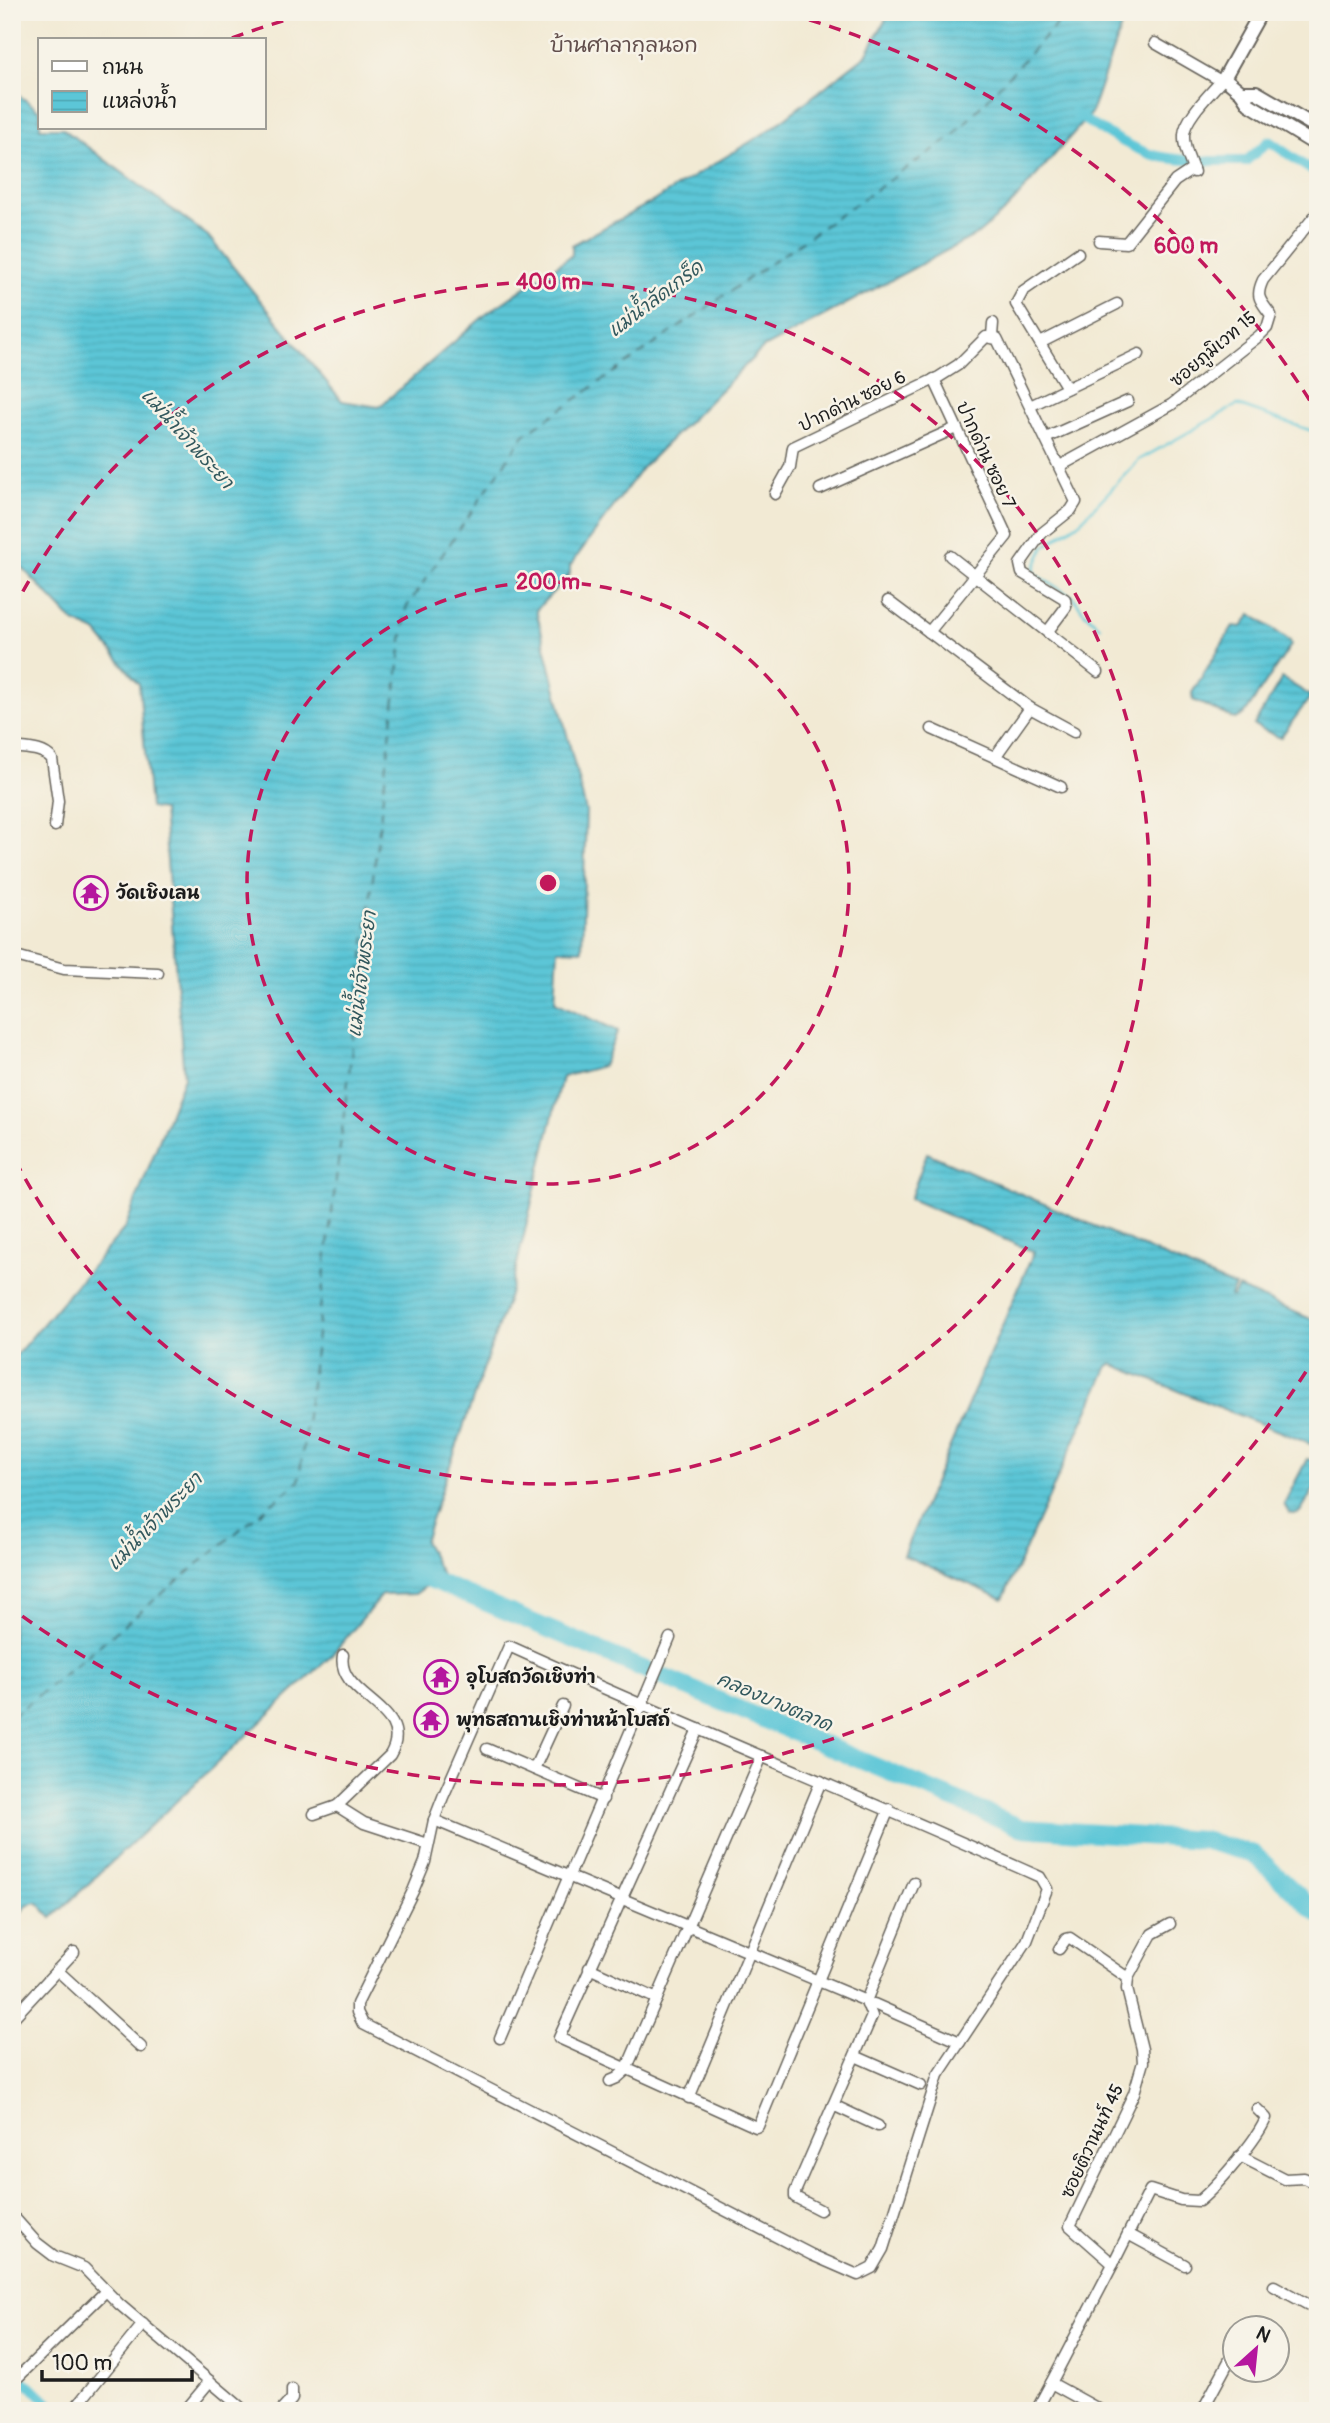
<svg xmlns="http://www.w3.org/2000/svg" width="1330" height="2423" font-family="Pangolin,'Playpen Sans Thai',sans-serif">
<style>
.water{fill:url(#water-rules);stroke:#3c717a;stroke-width:2}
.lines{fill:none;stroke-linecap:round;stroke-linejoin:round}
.stream{stroke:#5cc6d7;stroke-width:2.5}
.canal{stroke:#5cc6d7;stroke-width:10}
.river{stroke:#5cc6d7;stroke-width:18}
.ferry{stroke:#32585d;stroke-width:2;stroke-dasharray:9 7;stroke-linecap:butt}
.minor-casing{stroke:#67645c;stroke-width:13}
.tertiary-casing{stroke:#67645c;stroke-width:16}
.minor{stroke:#fff;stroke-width:10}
.tertiary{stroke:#fff;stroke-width:12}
.ring{fill:none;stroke:#c2185b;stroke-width:3.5;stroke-dasharray:12 9}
.labels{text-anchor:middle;stroke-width:5;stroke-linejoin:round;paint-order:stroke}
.street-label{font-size:18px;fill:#1c1c1c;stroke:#f7f3e8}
.poi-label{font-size:18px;font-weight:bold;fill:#1c1c1c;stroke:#f7f3e8;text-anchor:start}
.water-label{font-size:19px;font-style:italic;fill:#32585d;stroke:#f7f3e8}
.quarter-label{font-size:21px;fill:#624f4d;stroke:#f7f3e8}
.centre{fill:#c2185b;stroke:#f7f3e8;stroke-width:3.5}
.ring-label{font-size:21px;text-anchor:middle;font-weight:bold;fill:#c2185b;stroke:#f7f3e8;stroke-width:5;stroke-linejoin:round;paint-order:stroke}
</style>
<defs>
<pattern id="water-rules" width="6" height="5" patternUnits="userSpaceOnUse" patternTransform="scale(1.75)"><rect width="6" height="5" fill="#5cc6d7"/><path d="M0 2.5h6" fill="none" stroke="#4faab8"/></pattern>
</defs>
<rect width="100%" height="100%" fill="#f7f3e8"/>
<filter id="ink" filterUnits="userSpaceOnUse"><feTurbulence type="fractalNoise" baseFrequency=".0143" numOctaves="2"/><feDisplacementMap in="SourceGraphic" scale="14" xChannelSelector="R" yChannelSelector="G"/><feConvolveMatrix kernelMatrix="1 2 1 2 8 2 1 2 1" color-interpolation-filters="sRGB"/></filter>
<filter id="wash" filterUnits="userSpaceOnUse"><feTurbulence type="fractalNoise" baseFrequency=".00686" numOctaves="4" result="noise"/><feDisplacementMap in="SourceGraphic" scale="28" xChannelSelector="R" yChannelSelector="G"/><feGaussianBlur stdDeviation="1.57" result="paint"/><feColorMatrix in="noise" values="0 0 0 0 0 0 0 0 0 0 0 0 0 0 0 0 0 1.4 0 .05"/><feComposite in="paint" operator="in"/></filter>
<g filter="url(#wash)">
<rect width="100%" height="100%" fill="#f2ead4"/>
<g class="water">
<path d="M890 12H1126L1091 113 1008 208 978 234 763 348 642 468 570 566V574L536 610 586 811 582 950 558 949 555 1002 618 1031 603 1066 562 1077 511 1289 424 1541 442 1575 415 1594 382 1595 330 1657 52 1918 37 1902C15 1906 16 1928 17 1946L12 1951V1360L125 1228 184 1077 163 810 150 808 139 684 96 632 74 622 12 557V90L40 111V128H62L208 236 342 401 379 407 485 315 572 255V245L652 202 771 129 866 55Z"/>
<polygon points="1251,614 1290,641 1291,645 1244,715 1235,719 1193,700 1192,693 1233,626 1242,627"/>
<polygon points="1282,678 1311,696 1280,738 1254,725"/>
<polygon points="927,1153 1235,1287 1230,1296 1233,1297 1238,1288 1318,1322 1318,1447 1112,1364 1108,1366 1003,1599 903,1555 1034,1252 910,1199"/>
<polygon points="1307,1459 1318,1462 1318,1482 1300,1512 1294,1514 1289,1513 1284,1504"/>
</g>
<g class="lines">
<polyline class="stream" points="1100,627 1083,611 1073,597 1036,575 1034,569 1044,547 1081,521 1139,460 1237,405 1318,433"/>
<g class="canal">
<path d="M1073 113C1094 126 1135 151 1157 156 1185 162 1217 161 1246 161L1269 141 1318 175"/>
<polyline points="12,2374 31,2386 57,2411"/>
</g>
<polyline class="river" points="413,1572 1022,1828 1202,1840 1254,1854 1318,1914"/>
<g class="ferry">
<polyline points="1105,12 1132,26"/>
<polyline points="12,1717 299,1481 406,608 524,435 953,136 1068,12"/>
</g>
</g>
</g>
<g filter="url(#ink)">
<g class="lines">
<g class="minor-casing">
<g id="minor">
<polyline points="1155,43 1221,81 1224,78"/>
<path d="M1194 172C1190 161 1183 147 1184 135 1184 119 1210 94 1221 81"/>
<polyline points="1099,241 1126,243 1175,181 1193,169"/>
<polyline points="992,336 993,323"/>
<polyline points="1040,343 1117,304"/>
<polyline points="1067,388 1016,304 1023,291 1078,253"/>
<polyline points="1030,406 1139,354"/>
<polyline points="1046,438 1128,401"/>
<path d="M1060 466 1171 405 1259 336 1267 328 1271 315C1260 300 1255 297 1263 280L1318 212"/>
<polyline points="820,489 956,428"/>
<polyline points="775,494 790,467 793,447 939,377 958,365 986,337 997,339 1076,502 1071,510 1042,533 1020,564 1022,573 1065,599 1066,607 1048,631"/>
<polyline points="950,556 1098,672"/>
<polyline points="888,601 1030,708 1074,732"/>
<polyline points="929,632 1007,536 934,379"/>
<polyline points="932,729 1061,787"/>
<path d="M12 747C26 749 43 748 52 759L58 801 55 826"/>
<polyline points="995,757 1030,708"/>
<polyline points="12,955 64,969 158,973"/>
<path d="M509 1646C685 1726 864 1798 1040 1877L1047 1889 1027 1941 938 2075 883 2249 872 2268 858 2275 812 2255 363 2024 357 2012V2004L413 1891 425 1862 434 1820 443 1797Z"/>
<polyline points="698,1729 559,2038 756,2127 758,2126 889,1809"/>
<polyline points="487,1749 603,1799"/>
<polyline points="534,1769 563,1706"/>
<polyline points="337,1806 364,1823 428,1844"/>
<path d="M314 1814 337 1806 390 1755C418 1708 335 1697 343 1655"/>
<polyline points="434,1820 866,2001"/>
<polyline points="1059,1949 1066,1939 1070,1938 1128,1978"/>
<polyline points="589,1968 657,1999"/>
<polyline points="57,1970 141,2047"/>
<polyline points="867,2005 874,2004 960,2042"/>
<polyline points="12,2019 74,1952"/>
<polyline points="500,2038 670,1638"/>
<polyline points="855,2056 921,2085"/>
<polyline points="610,2081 617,2078 626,2070 762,1756"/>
<polyline points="689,2098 821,1781"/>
<polyline points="833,2105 878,2126"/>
<polyline points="1240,2156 1285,2179 1304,2178 1318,2185"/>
<polyline points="820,2210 795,2197 795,2192 872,2016 866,2001 914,1883"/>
<polyline points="12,2215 37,2243 54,2256 84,2268 119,2304 245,2411"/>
<polyline points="1128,2234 1185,2265"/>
<path d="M1113 2264 1150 2190 1181 2200 1199 2201C1217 2186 1258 2139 1266 2118L1257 2109"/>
<polyline points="1274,2286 1318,2310"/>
<polyline points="12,2383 106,2291"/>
<polyline points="75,2408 143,2324"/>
<polyline points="185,2411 210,2381"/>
<polyline points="281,2411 292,2399 292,2389"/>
<polyline points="1036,2411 1051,2383"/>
<polyline points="1102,2411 1051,2383 1113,2264 1070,2226 1134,2093 1143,2062 1142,2049 1127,1989 1128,1978 1152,1934 1170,1924"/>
<polyline points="1202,2411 1236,2348"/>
</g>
</g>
<g class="tertiary-casing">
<g id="tertiary">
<polyline points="1261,12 1224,78 1241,92 1249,104 1318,146"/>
<polyline points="1241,92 1256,92 1318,128"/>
</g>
</g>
<use href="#minor" class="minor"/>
<use href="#tertiary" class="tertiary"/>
</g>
</g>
<g class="ring">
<circle cx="548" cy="883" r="301"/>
<path d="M13 610A601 601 0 1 1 13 1156"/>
<path d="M1317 1354A902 902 0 0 1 18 1613M232 38A902 902 0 0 1 307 14M789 14A902 902 0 0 1 1317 412"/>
</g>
<defs>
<g id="temple-ring" transform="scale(1.75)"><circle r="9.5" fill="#f7f3e8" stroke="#b5179e" stroke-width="1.5"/><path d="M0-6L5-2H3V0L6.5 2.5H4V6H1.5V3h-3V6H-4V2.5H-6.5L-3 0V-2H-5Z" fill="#b5179e"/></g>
</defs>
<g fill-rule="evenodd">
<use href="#temple-ring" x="91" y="893"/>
<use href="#temple-ring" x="441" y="1677"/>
<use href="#temple-ring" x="431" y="1720"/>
</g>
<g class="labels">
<g class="street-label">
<text transform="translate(1213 349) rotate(-40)" y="6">ซอยภูมิเวท 15</text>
<text transform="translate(852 401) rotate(-26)" y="6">ปากด่าน ซอย 6</text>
<text transform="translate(986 455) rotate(65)" y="6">ปากด่าน ซอย 7</text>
<text transform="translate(1092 2141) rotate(-65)" y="6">ซอยติวานนท์ 45</text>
</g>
<g class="poi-label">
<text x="116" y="899">วัดเชิงเลน</text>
<text x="466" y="1683">อุโบสถวัดเชิงท่า</text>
<text x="456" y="1726">พุทธสถานเชิงท่าหน้าโบสถ์</text>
</g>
<g class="water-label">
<text transform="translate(655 298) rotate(-37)" y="7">แม่น้ำลัดเกร็ด</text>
<text transform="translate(188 438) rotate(48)" y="7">แม่น้ำเจ้าพระยา</text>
<text transform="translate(361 974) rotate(-83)" y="7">แม่น้ำเจ้าพระยา</text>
<text transform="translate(154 1521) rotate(-46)" y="7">แม่น้ำเจ้าพระยา</text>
<text transform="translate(775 1701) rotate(23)" y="7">คลองบางตลาด</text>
</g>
<g class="quarter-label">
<text x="624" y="52">บ้านศาลากุลนอก</text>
</g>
</g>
<circle cx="548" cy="883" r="10" class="centre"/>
<g class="ring-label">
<text x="1186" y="253">600 m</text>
<text x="548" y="289">400 m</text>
<text x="548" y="589">200 m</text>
</g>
<rect width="1330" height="2423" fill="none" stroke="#f7f3e8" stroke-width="42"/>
<rect x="38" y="38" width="228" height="91" fill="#f7f3e8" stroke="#9f9d96" stroke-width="2"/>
<rect x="52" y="61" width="35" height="10" fill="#ffffff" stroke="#9f9d96" stroke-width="2"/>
<text x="102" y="74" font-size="21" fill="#1c1c1c">ถนน</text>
<rect x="52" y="91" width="35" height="21" fill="url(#water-rules)" stroke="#9f9d96" stroke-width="2"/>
<text x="102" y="108" font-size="21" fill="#1c1c1c">แหล่งน้ำ</text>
<g transform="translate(1256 2349) rotate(27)"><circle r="33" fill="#f7f3e8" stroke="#9f9d96" stroke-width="2"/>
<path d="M0-5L12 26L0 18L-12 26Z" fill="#b5179e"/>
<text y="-10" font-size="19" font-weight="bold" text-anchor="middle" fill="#1c1c1c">N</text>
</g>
<path d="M42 2370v10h150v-10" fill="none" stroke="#1c1c1c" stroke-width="3.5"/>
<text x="52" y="2370" font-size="21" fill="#1c1c1c" stroke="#f7f3e8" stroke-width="5" paint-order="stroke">100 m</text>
</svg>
